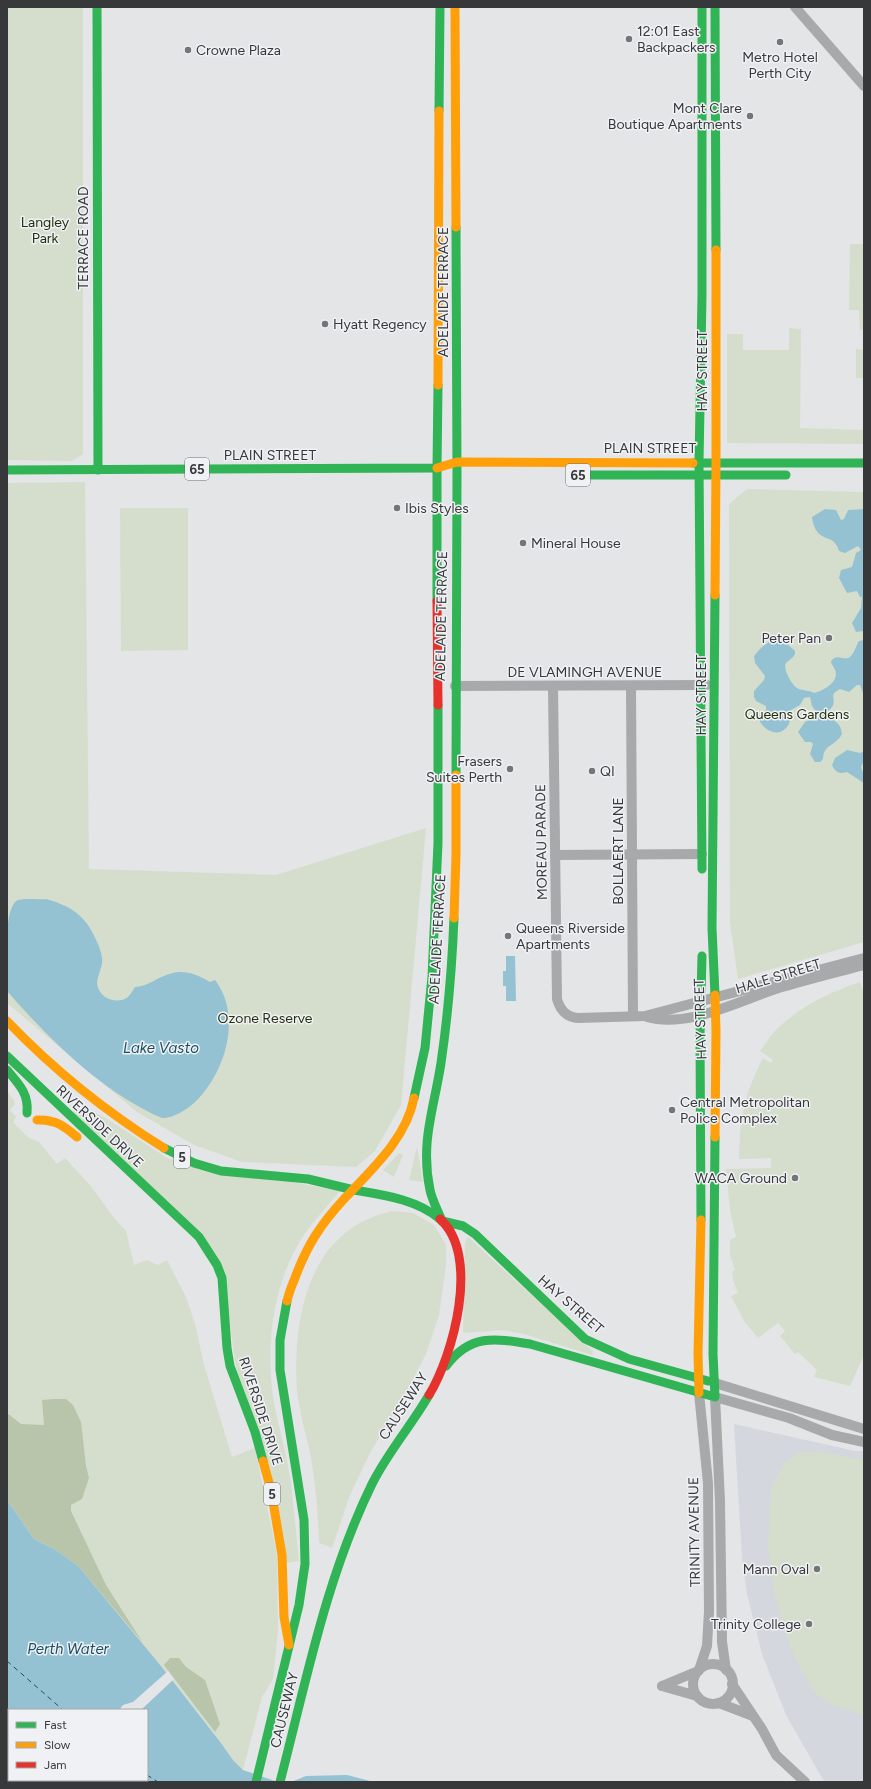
<svg xmlns="http://www.w3.org/2000/svg" width="871" height="1789" font-family="Figtree,sans-serif">
<style>
.built{fill:#d4d7de}
.green{fill:#d5decd}
.forest{fill:#b9c5aa}
.water{fill:#95c2d3;fill-rule:evenodd}
.pier{fill:#e3e5e7}
.lines{fill:none;stroke-linecap:round;stroke-linejoin:round}
.ferry{stroke:#1a4f60;stroke-width:1;stroke-dasharray:5 4;stroke-linecap:butt}
.street{stroke:#a8a9aa;stroke-width:10}
.fast{stroke:#30b455;stroke-width:9}
.slow{stroke:#ff9f0a;stroke-width:9}
.jam{stroke:#e5322d;stroke-width:9}
.poi-dot{fill:#737576;stroke:#eff1f5;stroke-width:1.5}
.labels{text-anchor:middle;stroke-width:3;stroke-linejoin:round;paint-order:stroke}
.shield{fill:#eff1f5;stroke:#6e7071;stroke-width:1}
.shield-label{font-size:13px;font-weight:bold;fill:#373839}
.poi-label{font-size:14px;fill:#373839;stroke:#eff1f5;text-anchor:start}
.park-label{font-size:14px;fill:#233009;stroke:#eff1f5}
.street-label{font-size:14px;fill:#373839;stroke:#eff1f5}
.water-label{font-size:15px;font-style:italic;fill:#1a4f60;stroke:#eff1f5}
</style>
<rect width="100%" height="100%" fill="#e3e5e7"/>
<polygon class="built" points="734,1424 855,1451 864,1451 864,1782 826,1782 822,1778 786,1715 762,1654 747,1594 742,1558"/>
<g class="green">
<polygon points="7,7 83,7 83,454 72,461 7,460"/>
<polygon points="850,244 864,244 864,330 860,330 859,310 849,310"/>
<polygon points="789,328 801,329 800,428 864,430 864,444 727,443 727,334 743,334 743,350 789,350"/>
<polygon points="856,349 864,350 864,378 856,378"/>
<polygon points="85,482 89,869 276,875 426,828 401,1105 375,1151 356,1167 242,1162 194,1145 137,1112 7,1003 7,483"/>
<polygon points="747,489 864,492 864,942 738,979 730,923 729,504"/>
<polygon points="120,508 188,508 188,650 121,651"/>
<path d="M860 982 864 995V1355L850 1386 814 1377 817 1370 798 1352 795 1354 780 1336 785 1331 778 1323 758 1338 744 1321 731 1296 738 1293 733 1280 732 1272 735 1270 730 1255V1240L736 1237 730 1210 726 1169 771 1168V1158L739 1159C740 1117 744 1095 763 1058L771 1063 773 1060 760 1051C766 1043 772 1033 779 1027 803 1005 830 992 860 982Z"/>
<polygon points="7,1091 14,1100 15,1104 10,1110 16,1117 13,1122 29,1138 39,1142 57,1164 65,1158 90,1185 115,1219 126,1231 134,1265 147,1260 158,1265 167,1260 186,1297 195,1324 204,1365 232,1457 255,1448 277,1555 278,1630 273,1679 262,1697 243,1770 233,1760 221,1743 161,1666 79,1567 56,1550 7,1500"/>
<path d="M78 1105 104 1117 169 1159 340 1191C327 1207 311 1223 300 1241 272 1287 265 1350 274 1403 279 1429 287 1456 291 1483 294 1509 296 1535 299 1561L286 1563 237 1374 221 1263 72 1114Z"/>
<polygon points="417,1147 423,1182 409,1180"/>
<polygon points="399,1153 403,1155 394,1177 383,1170"/>
<path d="M394 1211 413 1213 434 1225 446 1245V1265L439 1315 426 1354 411 1383 370 1453 350 1495 332 1548 319 1543C318 1514 316 1487 311 1458 307 1436 299 1413 297 1390 292 1317 309 1227 394 1211Z"/>
<polygon points="468,1237 593,1351 592,1355 524,1334 503,1330 465,1333 463,1332 465,1243"/>
<polygon points="800,1452 821,1452 864,1460 864,1715 826,1702 811,1688 795,1658 783,1626 774,1592 768,1546 771,1487 785,1462"/>
</g>
<g class="forest">
<polygon points="53,1399 66,1399 73,1405 81,1422 86,1466 89,1478 82,1499 71,1505 71,1511 106,1585 143,1643 79,1567 56,1550 34,1539 7,1500 7,1413 21,1424 44,1425 42,1400"/>
<polygon points="170,1658 179,1658 186,1667 205,1680 220,1724 215,1732 164,1665"/>
</g>
<g class="water">
<path d="M825 509 836 510 841 520 844 519 848 510 864 509V631L856 632 852 623 861 608 862 597H860L857 591 847 593 839 578 841 570 852 567 856 553 861 550 858 546 845 553 839 551C834 531 816 546 812 517Z"/>
<path d="M777 640 786 643 795 651V654C793 658 789 660 786 663 782 668 793 688 799 689 804 691 809 690 814 693 823 691 840 682 835 670 834 666 831 665 831 661 838 652 844 663 851 656 855 652 856 645 859 641L864 640V696L860 685H857L849 692 840 689 834 693 833 696C835 704 833 707 827 712 831 722 841 720 842 734 835 747 824 743 823 759L820 762H815L810 754 813 744 811 742H805L798 732 805 722 819 716 812 706 810 697 804 698 800 705 791 710C790 716 791 724 786 728 776 739 761 728 758 717L766 710V706L756 701 754 697V691L764 680 765 676 755 663 754 656C760 648 767 641 777 640Z"/>
<path d="M847 750 860 753 864 751V761L861 767 864 775V783L847 772C839 774 836 773 832 765L835 758Z"/>
<path d="M46 899C72 906 87 917 97 942 100 948 103 957 102 963 101 972 94 981 99 990 104 1000 119 1004 128 997 131 994 133 990 135 987 145 986 150 983 159 978 180 968 191 971 210 982L215 980C243 1016 225 1074 194 1103 186 1110 174 1118 162 1118 103 1093 49 1039 7 991 7 976 2 906 18 900 25 898 38 900 46 899Z"/>
<polygon points="506,956 515,956 516,1001 506,1001 506,986 503,986 503,971 506,971"/>
<path d="M7 1500 34 1539 56 1550 79 1567 161 1666 221 1743 233 1760 243 1770 278 1782H7ZM9 1710H147V1780H9Z"/>
<polygon points="347,1775 374,1782 291,1782 306,1776"/>
</g>
<polygon class="pier" points="168,1671 174,1679 141,1710 119,1710 123,1705 133,1702"/>
<g class="lines">
<g class="ferry">
<polyline points="7,1661 63,1710"/>
<polyline points="147,1775 158,1782"/>
</g>
<g class="street">
<polyline points="795,7 864,86"/>
<polyline points="455,686 707,685"/>
<path d="M553 686 557 999C560 1010 566 1017 578 1018L645 1016 864 958"/>
<polyline points="631,686 633,1016"/>
<polyline points="555,855 702,854"/>
<path d="M647 1017C689 1029 742 999 782 987 809 979 837 972 864 965"/>
<polyline points="715,1383 864,1429"/>
<polyline points="699,1393 708,1483 709,1611 707,1646 699,1670"/>
<circle cx="713" cy="1684" r="20"/>
<polyline points="726,1670 722,1642 720,1501 715,1397 789,1418 832,1435 864,1442"/>
<polyline points="732,1684 762,1729 776,1755 805,1782"/>
<polyline points="662,1686 698,1671"/>
<polyline points="662,1686 697,1696"/>
<polyline points="719,1703 753,1716"/>
</g>
<g class="fast">
<polyline points="97,7 98,470"/>
<polyline points="715,7 716,250"/>
<polyline points="439,111 440,7"/>
<polyline points="456,227 457,473"/>
<polyline points="699,462 702,295 702,7"/>
<polyline points="699,462 702,869"/>
<polyline points="693,463 864,463"/>
<polyline points="437,468 437,601"/>
<polyline points="7,470 437,468 438,385"/>
<polyline points="587,475 786,475"/>
<polyline points="456,775 457,475"/>
<polyline points="715,995 712,928 715,595"/>
<polyline points="7,1056 199,1237 217,1265 222,1278 227,1348 230,1366 255,1432 263,1461"/>
<path d="M7 1070C19 1084 29 1094 27 1113"/>
<polyline points="414,1098 425,1048 432,977 438,843 438,705"/>
<polyline points="164,1148 194,1163 221,1171 308,1179 354,1190"/>
<path d="M354 1190C383 1195 416 1199 440 1219"/>
<polyline points="701,1220 700,1035 702,956"/>
<polyline points="442,1221 463,1226 475,1234 585,1339 629,1359 708,1381"/>
<path d="M442 1221C438 1211 432 1200 430 1190 420 1142 434 1109 441 1063 448 1015 452 967 454 918"/>
<path d="M446 1366C470 1334 494 1338 530 1344L715 1397 713 1354 715 1137"/>
<polyline points="256,1782 299,1605 305,1564 304,1520 280,1370 280,1340 287,1301"/>
<path d="M280 1782C306 1682 326 1578 372 1484 388 1452 411 1426 429 1395"/>
</g>
<g class="slow">
<polyline points="455,7 456,227"/>
<polyline points="716,250 716,462"/>
<polyline points="438,385 439,111"/>
<polyline points="437,468 457,462 693,463"/>
<polyline points="715,595 716,464"/>
<polyline points="454,918 456,855 456,775"/>
<polyline points="715,995 716,1031 715,1137"/>
<path d="M7 1021C54 1070 106 1112 164 1148"/>
<path d="M37 1120C55 1119 64 1126 77 1137"/>
<path d="M287 1301C289 1293 292 1285 295 1278 307 1245 321 1224 344 1199 372 1169 406 1139 414 1098"/>
<polyline points="699,1393 698,1354 701,1220"/>
<polyline points="263,1461 271,1490 282,1555 284,1617 289,1645"/>
</g>
<g class="jam">
<polyline points="437,601 438,705"/>
<path d="M429 1395C453 1356 481 1255 440 1219"/>
</g>
</g>
<g class="poi-dot">
<circle cx="629" cy="39" r="4"/>
<circle cx="780" cy="42" r="4"/>
<circle cx="188" cy="50" r="4"/>
<circle cx="750" cy="116" r="4"/>
<circle cx="325" cy="324" r="4"/>
<circle cx="397" cy="508" r="4"/>
<circle cx="523" cy="543" r="4"/>
<circle cx="829" cy="638" r="4"/>
<circle cx="510" cy="769" r="4"/>
<circle cx="592" cy="771" r="4"/>
<circle cx="508" cy="936" r="4"/>
<circle cx="672" cy="1110" r="4"/>
<circle cx="795" cy="1178" r="4"/>
<circle cx="817" cy="1569" r="4"/>
<circle cx="809" cy="1624" r="4"/>
</g>
<g class="labels">
<g class="shield">
<rect x="185" y="458" width="24" height="22" rx="3"/>
<rect x="566" y="464" width="24" height="22" rx="3"/>
<rect x="174" y="1146" width="16" height="22" rx="3"/>
<rect x="264" y="1483" width="16" height="22" rx="3"/>
</g>
<g class="shield-label">
<text x="197" y="474">65</text>
<text x="578" y="480">65</text>
<text x="182" y="1162">5</text>
<text x="272" y="1499">5</text>
</g>
<g class="poi-label">
<text x="637" y="36">12:01 East<tspan x="637" dy="16">Backpackers</tspan></text>
<text x="196" y="55">Crowne Plaza</text>
<text x="780" y="62" text-anchor="middle">Metro Hotel<tspan x="780" dy="16">Perth City</tspan></text>
<text x="742" y="113" text-anchor="end">Mont Clare<tspan x="742" dy="16">Boutique Apartments</tspan></text>
<text x="333" y="329">Hyatt Regency</text>
<text x="405" y="513">Ibis Styles</text>
<text x="531" y="548">Mineral House</text>
<text x="821" y="643" text-anchor="end">Peter Pan</text>
<text x="502" y="766" text-anchor="end">Frasers<tspan x="502" dy="16">Suites Perth</tspan></text>
<text x="600" y="776">QI</text>
<text x="516" y="933">Queens Riverside<tspan x="516" dy="16">Apartments</tspan></text>
<text x="680" y="1107">Central Metropolitan<tspan x="680" dy="16">Police Complex</tspan></text>
<text x="787" y="1183" text-anchor="end">WACA Ground</text>
<text x="809" y="1574" text-anchor="end">Mann Oval</text>
<text x="801" y="1629" text-anchor="end">Trinity College</text>
</g>
<g class="park-label">
<text x="45" y="227">Langley<tspan x="45" dy="16">Park</tspan></text>
<text x="797" y="719">Queens Gardens</text>
<text x="265" y="1023">Ozone Reserve</text>
</g>
<g class="street-label">
<text transform="translate(83 238) rotate(-90)" y="5">TERRACE ROAD</text>
<text transform="translate(443 292) rotate(-90)" y="5">ADELAIDE TERRACE</text>
<text transform="translate(702 371) rotate(-90)" y="5">HAY STREET</text>
<text x="650" y="453">PLAIN STREET</text>
<text x="270" y="460">PLAIN STREET</text>
<text transform="translate(441 616) rotate(-89)" y="5">ADELAIDE TERRACE</text>
<text x="585" y="677">DE VLAMINGH AVENUE</text>
<text transform="translate(701 695) rotate(-90)" y="5">HAY STREET</text>
<text transform="translate(541 842) rotate(-91)" y="5">MOREAU PARADE</text>
<text transform="translate(618 851) rotate(-90)" y="5">BOLLAERT LANE</text>
<text transform="translate(437 939) rotate(-87)" y="5">ADELAIDE TERRACE</text>
<text transform="translate(778 976) rotate(-17)" y="5">HALE STREET</text>
<text transform="translate(700 1019) rotate(-92)" y="5">HAY STREET</text>
<text transform="translate(100 1126) rotate(43)" y="5">RIVERSIDE DRIVE</text>
<text transform="translate(571 1304) rotate(41)" y="5">HAY STREET</text>
<text transform="translate(403 1406) rotate(-57)" y="5">CAUSEWAY</text>
<text transform="translate(261 1411) rotate(72)" y="5">RIVERSIDE DRIVE</text>
<text transform="translate(694 1532) rotate(-91)" y="5">TRINITY AVENUE</text>
<text transform="translate(284 1710) rotate(-76)" y="5">CAUSEWAY</text>
</g>
<g class="water-label">
<text x="161" y="1053">Lake Vasto</text>
<text x="68" y="1654">Perth Water</text>
</g>
</g>
<rect width="871" height="1789" fill="none" stroke="#373839" stroke-width="16"/>
<rect x="8" y="1709" width="140" height="72" fill="#eff1f5" stroke="#a5a7aa"/>
<rect x="16" y="1722" width="20" height="6" fill="#30b455" stroke="#a5a7aa"/>
<text x="44" y="1729" font-size="12" fill="#373839">Fast</text>
<rect x="16" y="1742" width="20" height="6" fill="#ff9f0a" stroke="#a5a7aa"/>
<text x="44" y="1749" font-size="12" fill="#373839">Slow</text>
<rect x="16" y="1762" width="20" height="6" fill="#e5322d" stroke="#a5a7aa"/>
<text x="44" y="1769" font-size="12" fill="#373839">Jam</text>
</svg>
